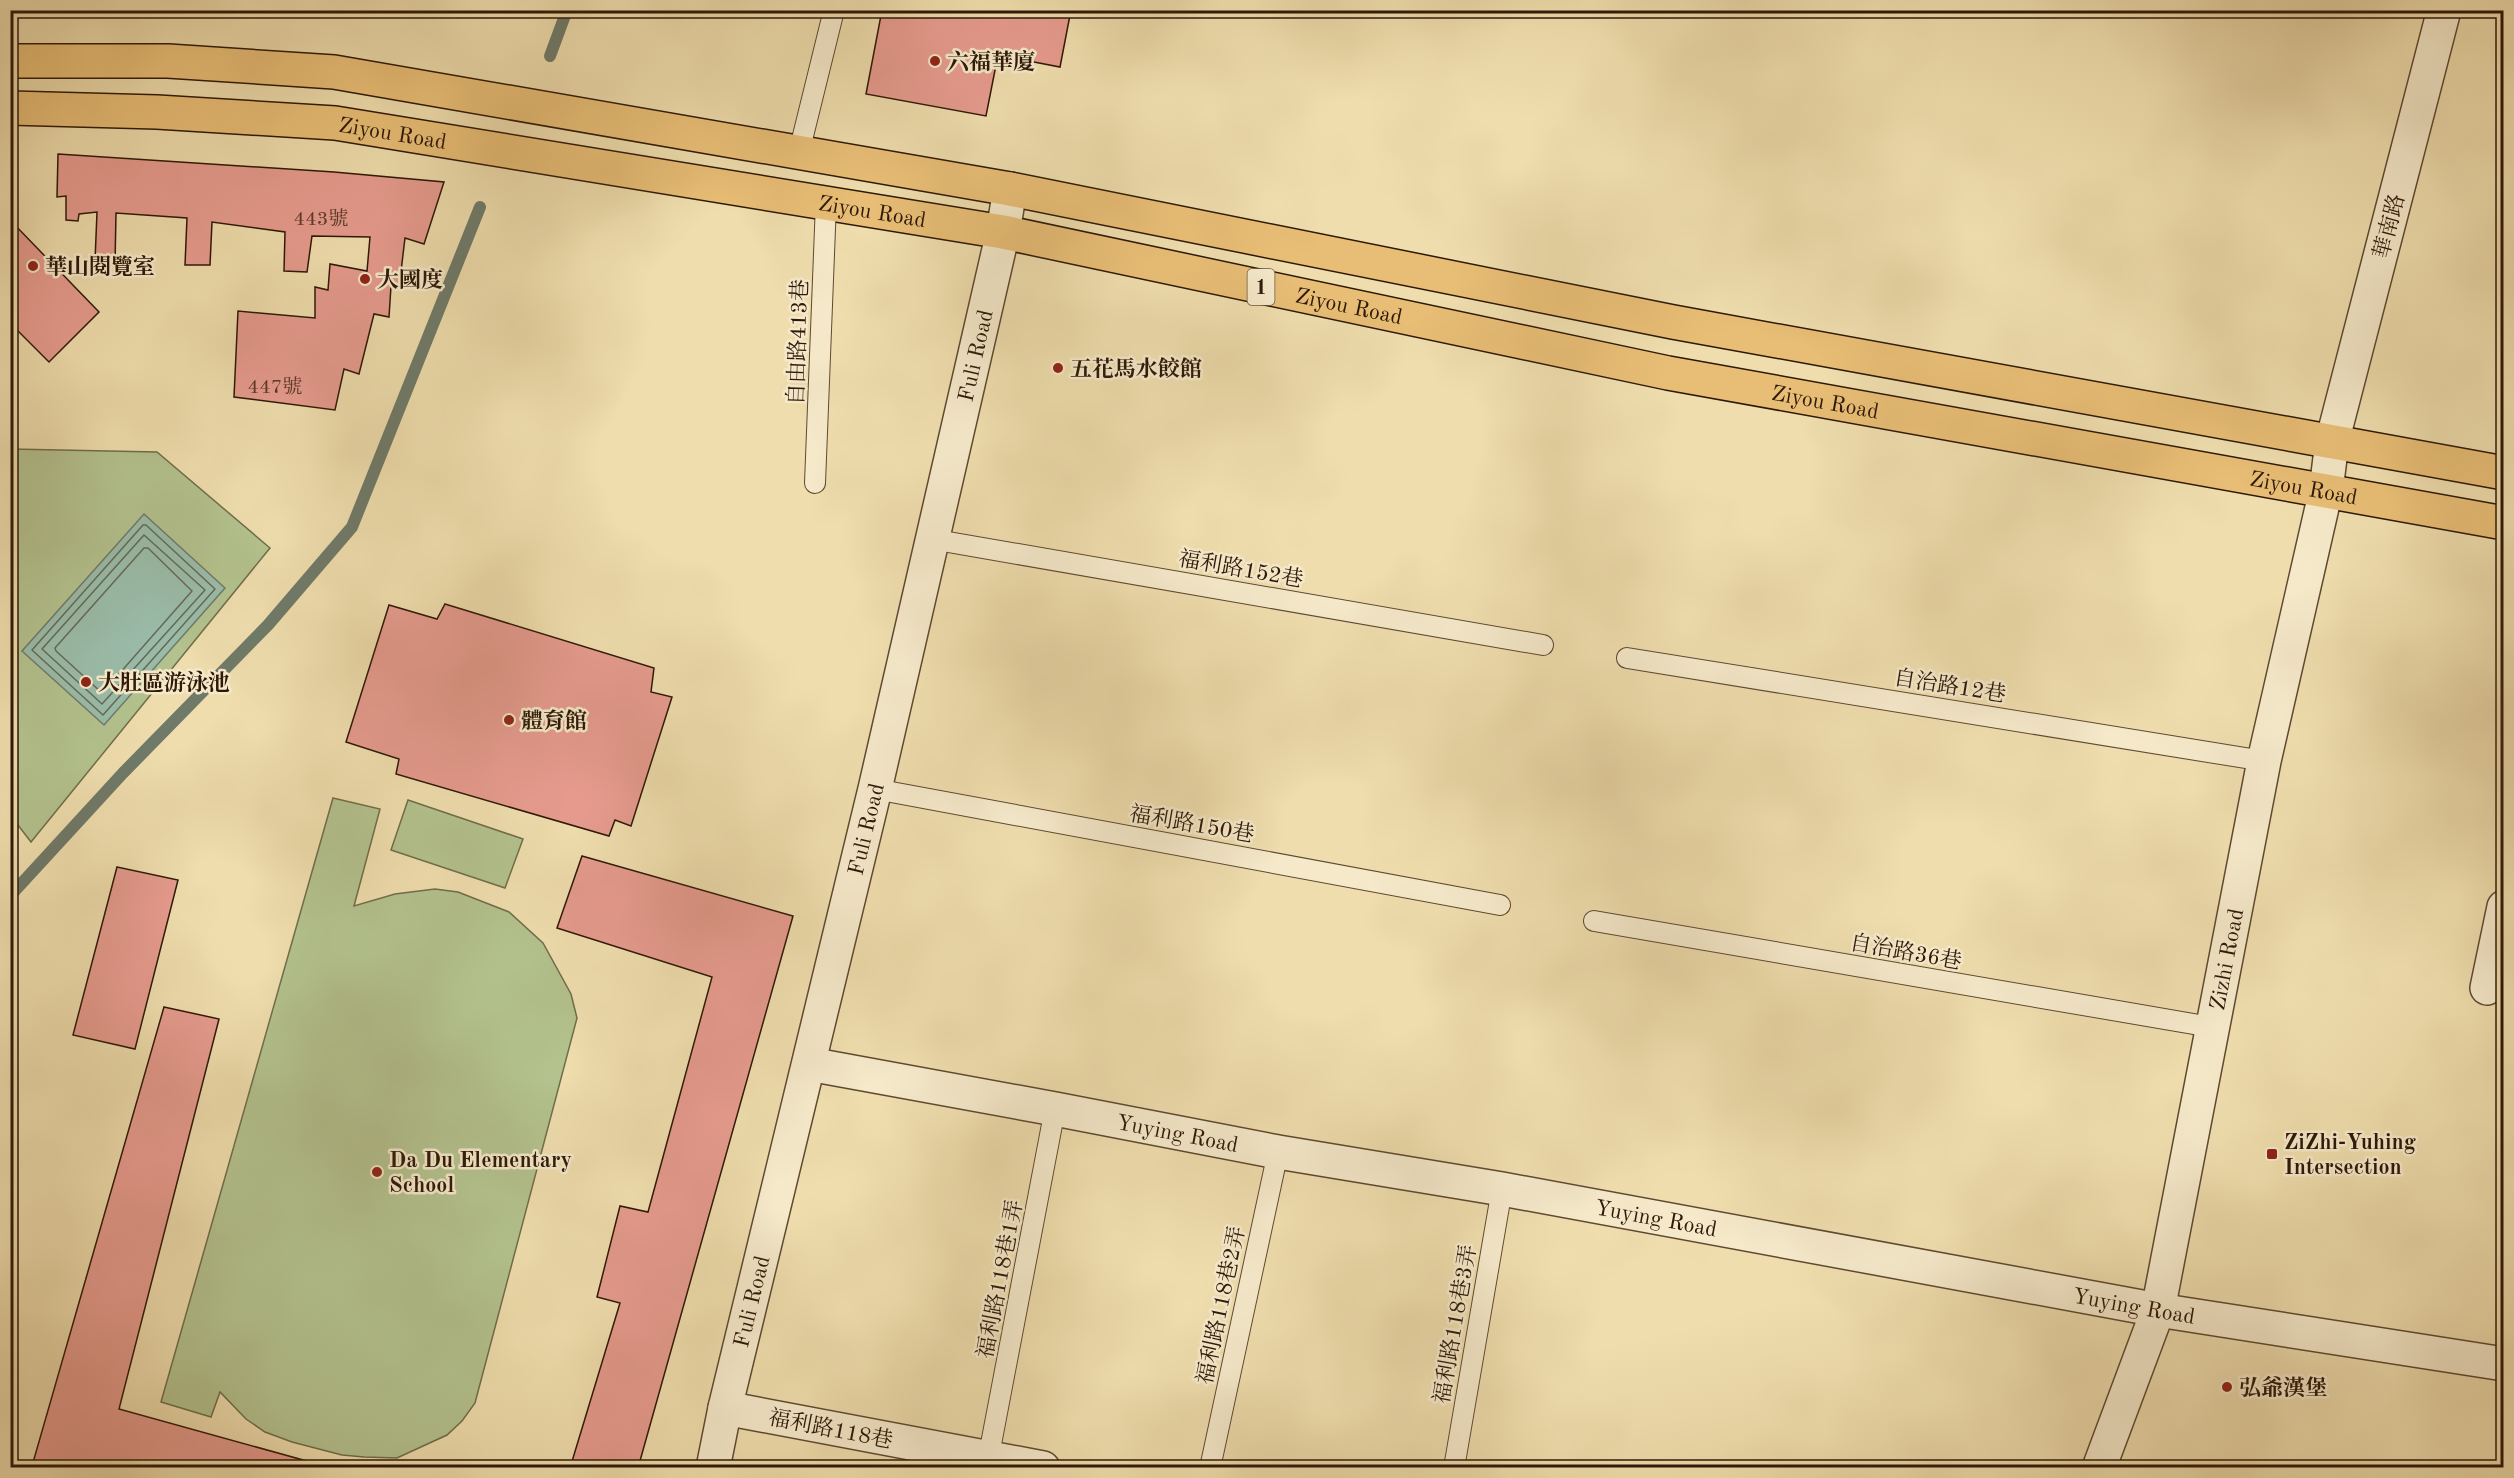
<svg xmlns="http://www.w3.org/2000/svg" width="2514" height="1478" font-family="'Old Standard TT','Noto Serif TC',serif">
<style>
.green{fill:#b3c28e;stroke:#706d4b;stroke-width:1.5}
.water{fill:#9abca9;stroke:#6f7a69;stroke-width:1.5}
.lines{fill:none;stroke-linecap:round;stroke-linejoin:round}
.shore{stroke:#646a58;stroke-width:1.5}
.stream{stroke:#6f7a69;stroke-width:12}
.building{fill:#e69b8e;stroke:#2e1808;stroke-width:1.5}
.service-casing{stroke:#5e4931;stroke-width:22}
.minor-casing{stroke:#5e4931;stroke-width:36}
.tertiary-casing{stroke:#5e4931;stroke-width:36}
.primary-casing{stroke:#2e1808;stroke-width:36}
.service{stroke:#f5e9ca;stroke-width:20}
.minor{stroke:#f5e9ca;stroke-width:33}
.tertiary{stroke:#f5e9ca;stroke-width:33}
.primary{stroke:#e8be76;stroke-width:33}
.poi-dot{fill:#8f2418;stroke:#f5e9ca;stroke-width:2}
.labels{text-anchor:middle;stroke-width:5;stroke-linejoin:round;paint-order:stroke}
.number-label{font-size:20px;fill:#5c392a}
.shield{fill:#f5e9ca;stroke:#6a5742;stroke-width:1.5}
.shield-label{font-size:21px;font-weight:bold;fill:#2e1808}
.poi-label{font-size:22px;font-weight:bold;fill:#2e1808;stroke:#f5e9ca;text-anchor:start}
.street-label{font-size:22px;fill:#2e1808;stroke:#f5e9ca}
</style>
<rect width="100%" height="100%" fill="#efddad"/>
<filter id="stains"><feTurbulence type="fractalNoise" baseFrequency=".00333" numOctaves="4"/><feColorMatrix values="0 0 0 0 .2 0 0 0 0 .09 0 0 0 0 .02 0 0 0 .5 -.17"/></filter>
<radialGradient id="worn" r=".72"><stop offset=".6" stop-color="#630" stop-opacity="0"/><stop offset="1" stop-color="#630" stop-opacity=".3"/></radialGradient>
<g class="green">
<polygon points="10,449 157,452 270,548 31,842 11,816"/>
<polygon points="333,798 380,809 354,906 395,894 435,889 458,892 509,912 543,943 571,994 577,1018 475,1403 462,1421 447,1435 397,1458 364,1457 342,1455 292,1442 265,1432 246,1419 220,1392 211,1417 161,1402"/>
<polygon points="408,800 523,839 505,888 391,850"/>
</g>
<polygon class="water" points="144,514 225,588 104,725 22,651"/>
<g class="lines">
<g class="shore">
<polygon points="143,525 146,525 215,589 103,715 32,650"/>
<polygon points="144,535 205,590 102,704 42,649"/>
<polygon points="144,548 148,548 192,591 104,691 101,692 56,651 55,648"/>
</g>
<g class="stream">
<polyline points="550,56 567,10"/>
<polyline points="10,896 123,773 268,625 352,527 480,207"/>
</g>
</g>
<g class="building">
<polygon points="882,10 1071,10 1060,67 998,55 986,116 866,94"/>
<polygon points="58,154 334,172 444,182 424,244 405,238 399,288 391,286 389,317 374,314 359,374 344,369 335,410 234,397 238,311 315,318 315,287 328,290 330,264 367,271 370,237 312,236 307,272 284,271 285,232 212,222 210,265 185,265 187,218 116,213 115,264 95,261 97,212 79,214 78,221 66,220 66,196 57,197"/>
<polygon points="10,220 99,312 49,362 10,323"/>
<polygon points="445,604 654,668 651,692 672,697 631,826 615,820 609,836 396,774 399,759 346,742 389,605 437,619"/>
<polygon points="582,856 793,916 638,1468 570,1468 620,1303 597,1297 620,1206 648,1212 712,977 557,928"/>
<polygon points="117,867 178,880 135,1049 73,1035"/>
<polygon points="164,1007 219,1019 119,1409 332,1468 32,1466"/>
</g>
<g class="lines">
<g class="service-casing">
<g id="service">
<polyline points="799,152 834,10"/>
<polyline points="815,483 826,203"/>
<polyline points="931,539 1543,645"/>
<polyline points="1627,658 2264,761"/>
<polyline points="875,789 1500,905"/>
<polyline points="1594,921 2211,1027"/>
<polyline points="987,1465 1055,1109"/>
<polyline points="1210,1468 1278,1152"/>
<polyline points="1454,1468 1502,1189"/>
</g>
</g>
<g class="minor-casing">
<g id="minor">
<polyline points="2487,988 2504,907"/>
<path id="s1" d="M809 1064 1055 1109 1278 1152 1502 1189 2158 1310 2504 1364"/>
<polyline points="725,1408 1043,1468"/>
<path id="s2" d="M713 1468 725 1408 875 789 1003 232 1010 189"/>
<path id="s3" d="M2099 1468 2158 1310 2264 761 2326 490 2332 442"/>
</g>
</g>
<g class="tertiary-casing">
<polyline id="tertiary" points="2332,442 2444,10"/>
</g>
<g class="primary-casing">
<g id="primary">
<polyline points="10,61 168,61 334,72 1010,189 1673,322 2504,473"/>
<path id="s4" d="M10 108 157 112 335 123 1003 232 1668 373 2504 523"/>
</g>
</g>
<use href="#service" class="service"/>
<use href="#minor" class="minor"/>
<use href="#tertiary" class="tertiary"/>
<use href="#primary" class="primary"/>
</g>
<g class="poi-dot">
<circle cx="935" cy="61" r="6"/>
<circle cx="33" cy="266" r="6"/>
<circle cx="365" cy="279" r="6"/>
<circle cx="1058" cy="368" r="6"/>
<circle cx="86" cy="682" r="6"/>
<circle cx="509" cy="720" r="6"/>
<rect x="2266" y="1148" width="12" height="12" rx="3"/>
<circle cx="377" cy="1172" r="6"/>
<circle cx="2227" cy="1387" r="6"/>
</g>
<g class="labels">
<g class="number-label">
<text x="321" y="225">443號</text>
<text x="275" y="393">447號</text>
</g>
<rect class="shield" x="1247.5" y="269" width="27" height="36" rx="4.5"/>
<g class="shield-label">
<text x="1261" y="294">1</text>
</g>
<g class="poi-label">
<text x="947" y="69">六福華廈</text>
<text x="45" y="274">華山閱覽室</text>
<text x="377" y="287">大國度</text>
<text x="1070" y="376">五花馬水餃館</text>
<text x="98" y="690">大肚區游泳池</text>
<text x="521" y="728">體育館</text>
<text x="2284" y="1149">ZiZhi-Yuhing<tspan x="2284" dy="25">Intersection</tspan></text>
<text x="389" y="1167">Da Du Elementary<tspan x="389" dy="25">School</tspan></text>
<text x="2239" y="1395">弘爺漢堡</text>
</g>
<g class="street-label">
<text dy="8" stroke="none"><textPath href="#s4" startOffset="384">Ziyou Road</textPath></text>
<text dy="8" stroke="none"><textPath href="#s4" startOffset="870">Ziyou Road</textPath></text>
<text transform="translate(2388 226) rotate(-75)" y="8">華南路</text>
<text dy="8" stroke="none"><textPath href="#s4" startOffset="1356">Ziyou Road</textPath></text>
<text transform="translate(797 342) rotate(-88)" y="8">自由路413巷</text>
<text dy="8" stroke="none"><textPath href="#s2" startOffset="1143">Fuli Road</textPath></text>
<text dy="8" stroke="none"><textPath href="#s4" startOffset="1842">Ziyou Road</textPath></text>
<text dy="8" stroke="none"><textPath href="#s4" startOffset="2328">Ziyou Road</textPath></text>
<text transform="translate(1241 568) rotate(10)" y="8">福利路152巷</text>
<text transform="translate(1950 685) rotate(9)" y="8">自治路12巷</text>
<text transform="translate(1192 823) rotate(10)" y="8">福利路150巷</text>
<text dy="8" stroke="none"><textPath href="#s2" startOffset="657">Fuli Road</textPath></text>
<text transform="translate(1906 951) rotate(10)" y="8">自治路36巷</text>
<text dy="8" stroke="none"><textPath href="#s3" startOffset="526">Zizhi Road</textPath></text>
<text dy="8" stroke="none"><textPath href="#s1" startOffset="375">Yuying Road</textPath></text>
<text dy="8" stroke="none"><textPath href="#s1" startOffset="861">Yuying Road</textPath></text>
<text transform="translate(999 1279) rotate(-79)" y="8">福利路118巷1弄</text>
<text dy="8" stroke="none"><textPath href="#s2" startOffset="171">Fuli Road</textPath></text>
<text transform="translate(1220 1305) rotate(-78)" y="8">福利路118巷2弄</text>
<text dy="8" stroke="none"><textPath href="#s1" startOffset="1347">Yuying Road</textPath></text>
<text transform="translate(1454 1324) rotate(-80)" y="8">福利路118巷3弄</text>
<text transform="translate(831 1428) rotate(11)" y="8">福利路118巷</text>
</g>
</g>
<rect width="2514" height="1478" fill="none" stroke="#efddad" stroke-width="36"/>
<rect x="12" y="12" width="2490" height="1454" fill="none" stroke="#2e1808" stroke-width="3"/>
<rect x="18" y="18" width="2478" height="1442" fill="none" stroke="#2e1808" stroke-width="1.5"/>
<rect width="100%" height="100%" filter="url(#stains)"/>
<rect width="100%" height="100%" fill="url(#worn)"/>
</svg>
